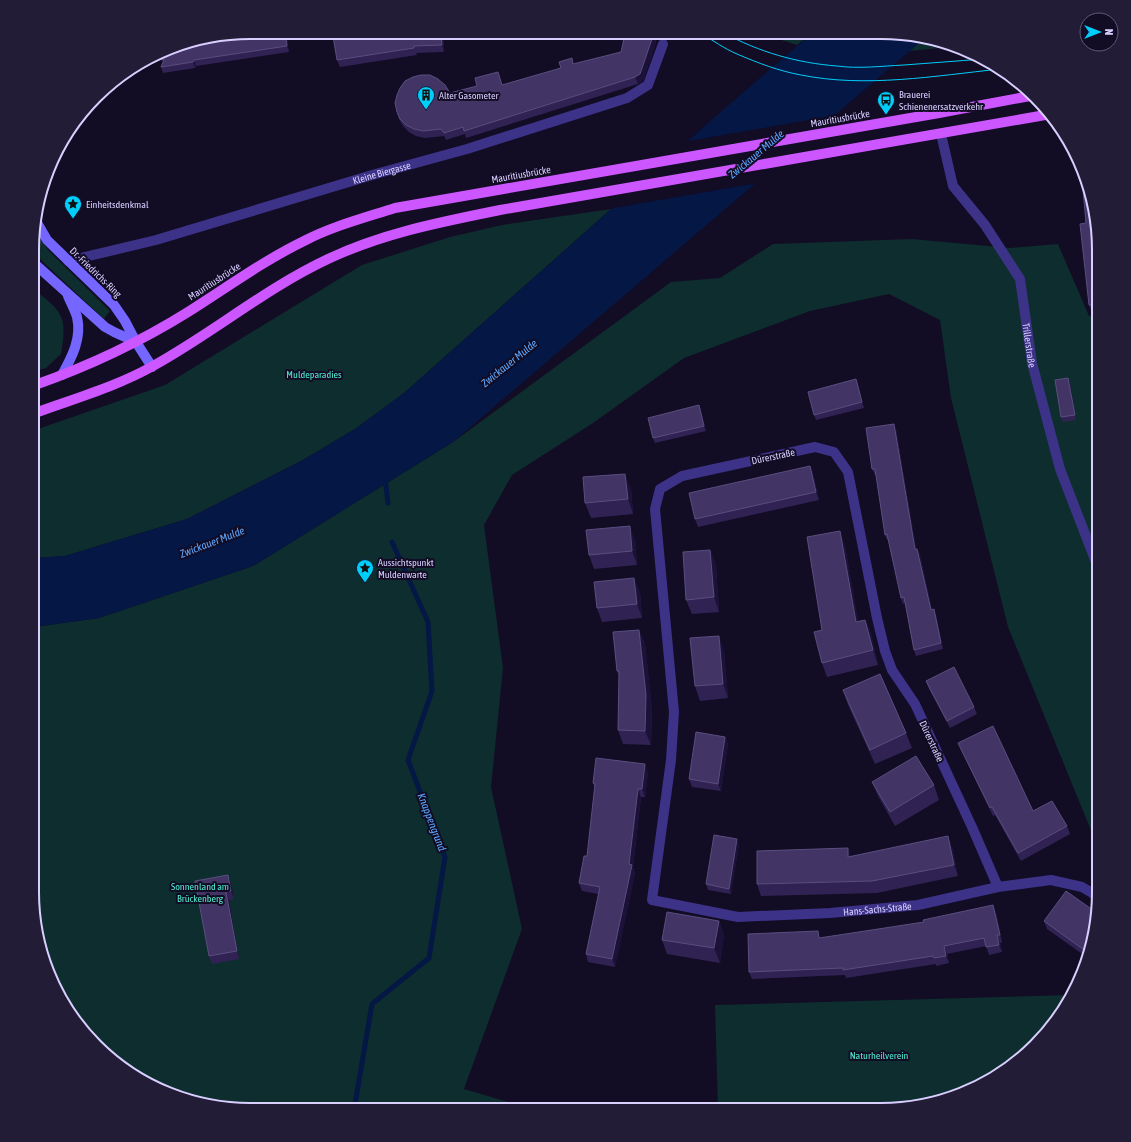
<svg xmlns="http://www.w3.org/2000/svg" width="1131" height="1142" font-family="'Asap Condensed',sans-serif">
<style>
.green{fill:#0e2d2e}
.water{fill:#051744}
.pier{fill:#120c24}
.lines{fill:none;stroke-linecap:round;stroke-linejoin:round}
.stream{stroke:#051744;stroke-width:5}
.minor{stroke:#3c3287;stroke-width:10}
.secondary{stroke:#7566ff;stroke-width:10}
.primary{stroke:#cc56ff;stroke-width:10}
.tram{stroke:#00cefa;stroke-width:1}
.wall{fill:#302354}
.shaded-wall{fill:#1c1239}
.building{fill:#423566;stroke:#594e7e}
.labels{text-anchor:middle;stroke-width:4;stroke-linejoin:round;paint-order:stroke}
.poi-label{font-size:10px;fill:#d8cfff;stroke:#120c24;text-anchor:start}
.street-label{font-size:10px;fill:#d8cfff;stroke:#120c24}
.park-label{font-size:10px;fill:#4feacf;stroke:#120c24}
.water-label{font-size:11px;font-style:italic;fill:#5da8ff;stroke:#120c24}
.rim{fill:none;stroke:#d8cfff;stroke-width:2}
</style>
<rect width="100%" height="100%" fill="#120c24"/>
<g class="green">
<polygon points="760,33 811,34 797,45"/>
<polygon points="924,39 950,47 909,51"/>
<polygon points="611,209 404,393 355,429 303,460 187,519 65,556 34,558 35,430 165,385 362,265 450,237 502,225"/>
<polygon points="36,234 49,251 110,311 104,319 42,261 36,253"/>
<polygon points="912,239 1010,248 1058,244 1089,316 1099,316 1099,850 1008,627 951,398 940,320 889,294 810,311 684,358 593,423 512,475 484,525 503,668 491,787 522,929 464,1089 535,1110 236,1110 193,1103 141,1081 77,1025 44,963 32,906 34,627 99,618 253,566 453,442 671,282 720,278 773,244"/>
<path d="M36 291C64 313 67 318 61 354L46 368 35 371Z"/>
<polygon points="1072,995 1045,1036 1014,1065 952,1098 895,1110 718,1110 715,1005"/>
</g>
<polygon class="water" points="811,34 910,34 924,39 453,442 253,566 99,618 34,627 34,558 65,556 187,519 303,460 355,429 404,393 716,116"/>
<polygon class="pier" points="837,115 758,183 608,209 683,142"/>
<g class="lines">
<g class="stream">
<polyline points="385,478 388,503"/>
<polyline points="354,1110 372,1004 429,958 445,857 408,760 432,691 428,622 392,542"/>
</g>
<g class="minor">
<path id="s1" d="M941 134 953 186 985 225 1020 279 1032 363 1060 469 1099 570"/>
<path id="s2" d="M68 261 156 240 372 175 467 149 627 98 648 85 663 44"/>
<path id="s3" d="M998 887 972 827 915 704 892 670 885 651 877 618 848 472 834 452 815 447 682 476 660 489 655 509 674 712 671 760 652 900 738 917 830 913 918 905 998 887 1051 880 1082 887 1099 897"/>
</g>
<g class="secondary">
<polyline points="36,221 47,240 114,305 125,321 136,342 152,367"/>
<polyline points="36,265 105,327 114,332 136,342"/>
<path d="M62 375C72 357 82 338 77 317 75 310 71 303 68 296"/>
</g>
<g class="primary">
<path d="M35 385C89 366 140 342 188 312 226 288 263 261 304 241 333 226 364 218 395 208L939 113 1030 96"/>
<path d="M35 413C73 399 118 386 153 366 213 333 266 288 328 259 383 233 441 222 500 210L1051 114"/>
</g>
<g class="tram">
<path d="M701 33C712 40 725 49 737 54 758 63 779 71 801 75 866 88 934 76 1000 69"/>
<path d="M724 33C759 52 797 63 837 66 859 69 882 66 904 65 931 63 957 61 983 59"/>
</g>
</g>
<g class="wall">
<polygon points="286,32 289,52 196,66 195,68 163,73 161,67 163,62 161,59 179,44 188,42 187,44"/>
<polygon points="358,32 443,33 444,52 416,53 417,55 340,67 337,60"/>
<polygon points="500,33 521,33 501,36"/>
<polygon points="618,33 652,33 656,42 643,81 638,84 466,138 465,134 446,140 444,136 425,138 416,136 409,132 403,126 399,119 397,112 450,93 477,86 500,78 502,85 574,64 621,52 623,41"/>
<polygon points="1086,223 1099,236 1099,312 1092,313 1089,305"/>
<polygon points="1068,378 1070,383 1076,420 1063,422 1061,417"/>
<polygon points="856,379 864,408 816,420 814,415"/>
<polygon points="699,405 706,431 655,443 653,438"/>
<polygon points="896,429 916,549 917,549 920,555 932,610 936,615 943,649 916,656 914,650 905,603 903,604 901,598 888,540 887,540 885,535 876,475 875,475 872,469"/>
<polygon points="810,466 813,473 819,500 698,527 695,519"/>
<polygon points="631,488 633,514 591,518 585,503"/>
<polygon points="635,540 637,565 594,569 589,555"/>
<polygon points="845,546 858,621 865,620 871,634 878,665 827,677 822,663 822,630"/>
<polygon points="710,550 716,565 719,612 692,614 686,600"/>
<polygon points="640,592 642,618 602,622 597,608"/>
<polygon points="639,630 645,644 652,709 651,745 623,744 618,730 619,676 617,671"/>
<polygon points="724,650 728,698 700,701 695,686"/>
<polygon points="926,681 974,707 977,714 950,728 929,689"/>
<polygon points="843,690 906,733 912,748 875,764 848,705"/>
<polygon points="725,737 728,744 721,791 692,787 689,779"/>
<polygon points="958,743 1033,811 1067,826 1070,834 1021,861 995,815 993,816 961,750"/>
<polygon points="648,772 645,797 641,797 633,867 635,873 615,967 588,962 586,954 598,894 582,891 579,883 587,856 595,788 593,783"/>
<polygon points="872,782 934,785 939,800 895,826 878,796"/>
<polygon points="739,844 731,894 708,890 706,884"/>
<polygon points="952,847 958,876 877,893 761,896 757,884 851,856"/>
<polygon points="195,881 231,883 234,899 229,900 239,959 212,964 209,956"/>
<polygon points="996,912 1002,942 1000,943 1002,952 989,955 986,946 947,954 949,963 936,966 936,964 846,978 845,975 752,979 749,972 821,938"/>
<polygon points="1097,913 1085,956 1047,929 1044,921"/>
<polygon points="719,921 724,935 720,963 667,954 662,940"/>
</g>
<g class="shaded-wall">
<polygon points="285,32 286,32 289,52 287,46"/>
<polygon points="441,33 443,33 444,52 442,45"/>
<polygon points="653,36 656,42 643,81 638,84 635,77"/>
<polygon points="194,60 196,66 195,68 193,62"/>
<polygon points="1068,378 1070,383 1076,420 1075,415"/>
<polygon points="856,379 858,384 864,408 862,402"/>
<polygon points="699,405 701,410 706,431 704,426"/>
<polygon points="894,424 896,429 917,555 915,549"/>
<polygon points="810,466 813,473 819,500 816,492"/>
<polygon points="625,474 631,488 633,514 628,499"/>
<polygon points="630,526 635,540 637,565 632,551"/>
<polygon points="840,531 845,546 861,637 856,622"/>
<polygon points="917,549 920,555 933,616 931,610"/>
<polygon points="710,550 716,565 719,612 714,597"/>
<polygon points="634,578 640,592 642,618 637,604"/>
<polygon points="934,609 936,615 943,649 941,643"/>
<polygon points="865,620 871,634 878,665 873,650"/>
<polygon points="639,630 645,644 652,709 651,745 645,731"/>
<polygon points="719,636 724,650 728,698 723,684"/>
<polygon points="725,737 728,744 721,791 718,784"/>
<polygon points="645,764 648,772 645,797 642,789"/>
<polygon points="638,789 641,797 633,867 635,873 615,967 612,959 629,864"/>
<polygon points="948,836 952,847 958,876 954,865"/>
<polygon points="737,839 739,844 731,894 729,889"/>
<polygon points="848,848 852,860 848,857"/>
<polygon points="228,875 231,883 234,899 231,891"/>
<polygon points="226,892 229,900 239,959 237,951"/>
<polygon points="993,905 996,912 1002,942 1000,935"/>
<polygon points="719,921 724,935 720,963 714,948"/>
<polygon points="997,935 1000,943 1002,952 999,945"/>
<polygon points="944,946 947,954 949,963 946,956"/>
</g>
<g class="building">
<polygon points="250,32 285,32 287,46 194,60 193,62 161,67 164,60 161,59 164,53 179,44 183,43 183,44 247,35 246,33"/>
<polygon points="358,32 441,33 442,45 414,46 414,48 337,60 333,36"/>
<polygon points="620,33 652,33 653,36 640,74 635,77 464,131 463,127 444,133 441,129 423,131 414,129 406,125 400,119 397,112 395,103 397,95 400,88 405,81 413,77 421,75 430,75 438,79 445,85 450,93 477,86 475,78 498,72 502,85 561,68 559,62 572,58 573,64 621,52 624,39"/>
<polygon points="1081,167 1087,179 1099,236 1099,304 1089,305 1080,224 1086,223"/>
<polygon points="1068,378 1075,415 1061,417 1055,380"/>
<polygon points="856,379 862,402 814,415 808,392"/>
<polygon points="699,405 704,426 653,438 648,418"/>
<polygon points="894,424 915,549 917,549 931,610 934,609 941,643 914,650 904,597 901,598 887,534 885,535 875,469 872,469 866,428"/>
<polygon points="810,466 816,492 695,519 689,493"/>
<polygon points="625,474 628,499 585,503 583,477"/>
<polygon points="630,526 632,551 589,555 586,530"/>
<polygon points="840,531 856,622 865,620 873,650 822,663 814,632 822,630 807,537"/>
<polygon points="710,550 714,597 686,600 683,552"/>
<polygon points="634,578 637,604 597,608 594,582"/>
<polygon points="639,630 646,695 645,731 618,730 619,671 617,671 613,632"/>
<polygon points="719,636 723,684 695,686 690,638"/>
<polygon points="954,667 974,707 947,721 926,681"/>
<polygon points="880,674 906,733 870,750 843,690"/>
<polygon points="993,726 1033,811 1052,801 1067,826 1018,853 992,807 990,808 958,743"/>
<polygon points="696,732 725,737 718,784 689,779"/>
<polygon points="916,756 934,785 890,812 872,782"/>
<polygon points="596,758 645,764 642,789 638,789 629,864 632,865 612,959 586,954 600,887 579,883 584,856 587,856 595,784 593,783"/>
<polygon points="714,835 737,839 729,889 706,884"/>
<polygon points="948,836 954,865 872,881 757,884 757,851 848,848 848,857"/>
<polygon points="228,875 231,891 226,892 237,951 209,956 195,881"/>
<polygon points="1066,891 1097,913 1086,954 1084,950 1044,921"/>
<polygon points="993,905 1000,935 997,935 999,945 986,947 984,938 944,946 946,956 934,958 933,956 843,970 843,968 749,972 748,934 818,931 819,938 924,922 923,920"/>
<polygon points="667,912 719,921 714,948 662,940"/>
</g>
<defs>
<g id="building-pin" transform="scale(0.9)"><path d="M0 17L-7.5 6A9.5 9.5 0 1 1 7.5 6Z" fill="#00cefa" stroke="#120c24"/><path d="M-4-6H4V6H1V3H-1V6H-4ZM-2.5-4.3h1.7v1.8h-1.7ZM.8-4.3h1.7v1.8H.8ZM-2.5-1h1.7V.8h-1.7ZM.8-1h1.7V.8H.8Z" fill="#111"/></g>
<g id="bus-pin" transform="scale(0.9)"><path d="M0 17L-7.5 6A9.5 9.5 0 1 1 7.5 6Z" fill="#00cefa" stroke="#120c24"/><path d="M-5-6H5V4H4V6H2V4H-2V6H-4V4H-5ZM-3.5-4V0h7V-4ZM-3.5 1.2v1.5H-2V1.2ZM2 1.2v1.5H3.5V1.2Z" fill="#111"/></g>
<g id="sight-pin" transform="scale(0.9)"><path d="M0 17L-7.5 6A9.5 9.5 0 1 1 7.5 6Z" fill="#00cefa" stroke="#120c24"/><path d="M0-6L1.8-2.2L6-1.7L2.9 1.2L3.7 5.4L0 3.3L-3.7 5.4L-2.9 1.2L-6-1.7L-1.8-2.2Z" fill="#111"/></g>
</defs>
<g fill-rule="evenodd">
<use href="#building-pin" x="426" y="95"/>
<use href="#bus-pin" x="886" y="100"/>
<use href="#sight-pin" x="73" y="204"/>
<use href="#sight-pin" x="365" y="568"/>
</g>
<g class="labels">
<g class="poi-label">
<text x="899" y="98">Brauerei<tspan x="899" dy="12">Schienenersatzverkehr</tspan></text>
<text x="439" y="99">Alter Gasometer</text>
<text x="86" y="208">Einheitsdenkmal</text>
<text x="378" y="566">Aussichtspunkt<tspan x="378" dy="12">Muldenwarte</tspan></text>
</g>
<g class="street-label">
<text transform="translate(840 118) rotate(-10)" y="4">Mauritiusbrücke</text>
<text dy="4" stroke="none"><textPath href="#s2" startOffset="326">Kleine Biergasse</textPath></text>
<text transform="translate(521 174) rotate(-10)" y="4">Mauritiusbrücke</text>
<text transform="translate(96 272) rotate(44)" y="4">Dr.-Friedrichs-Ring</text>
<text transform="translate(214 281) rotate(-33)" y="4">Mauritiusbrücke</text>
<text dy="4" stroke="none"><textPath href="#s1" startOffset="235">Trillerstraße</textPath></text>
<text transform="translate(773 456) rotate(-12)" y="4">Dürerstraße</text>
<text transform="translate(932 741) rotate(65)" y="4">Dürerstraße</text>
<text dy="4" stroke="none"><textPath href="#s3" startOffset="1292">Hans-Sachs-Straße</textPath></text>
</g>
<g class="park-label">
<text x="314" y="378">Muldeparadies</text>
<text x="200" y="890">Sonnenland am<tspan x="200" dy="12">Brückenberg</tspan></text>
<text x="879" y="1059">Naturheilverein</text>
</g>
<g class="water-label">
<text transform="translate(756 154) rotate(-40)" y="4">Zwickauer Mulde</text>
<text transform="translate(509 363) rotate(-39)" y="4">Zwickauer Mulde</text>
<text transform="translate(212 542) rotate(-21)" y="4">Zwickauer Mulde</text>
<text transform="translate(432 822) rotate(69)" y="4">Knappengrund</text>
</g>
</g>
<path d="M0 0H1131V1142H0ZM250 39H881A211 211 0 0 1 1092 250V892A211 211 0 0 1 881 1103H250A211 211 0 0 1 39 892V250A211 211 0 0 1 250 39Z" fill="#221c36" fill-rule="evenodd"/>
<path class="rim" d="M250 39H881A211 211 0 0 1 1092 250V892A211 211 0 0 1 881 1103H250A211 211 0 0 1 39 892V250A211 211 0 0 1 250 39Z"/>
<g transform="translate(1099 32) rotate(90)"><circle r="19" fill="#120c24" stroke="#615a7c"/>
<path d="M0-3L7 15L0 10L-7 15Z" fill="#00cefa"/>
<text y="-6" font-size="11" font-weight="bold" text-anchor="middle" fill="#d8cfff">N</text>
</g>
</svg>
